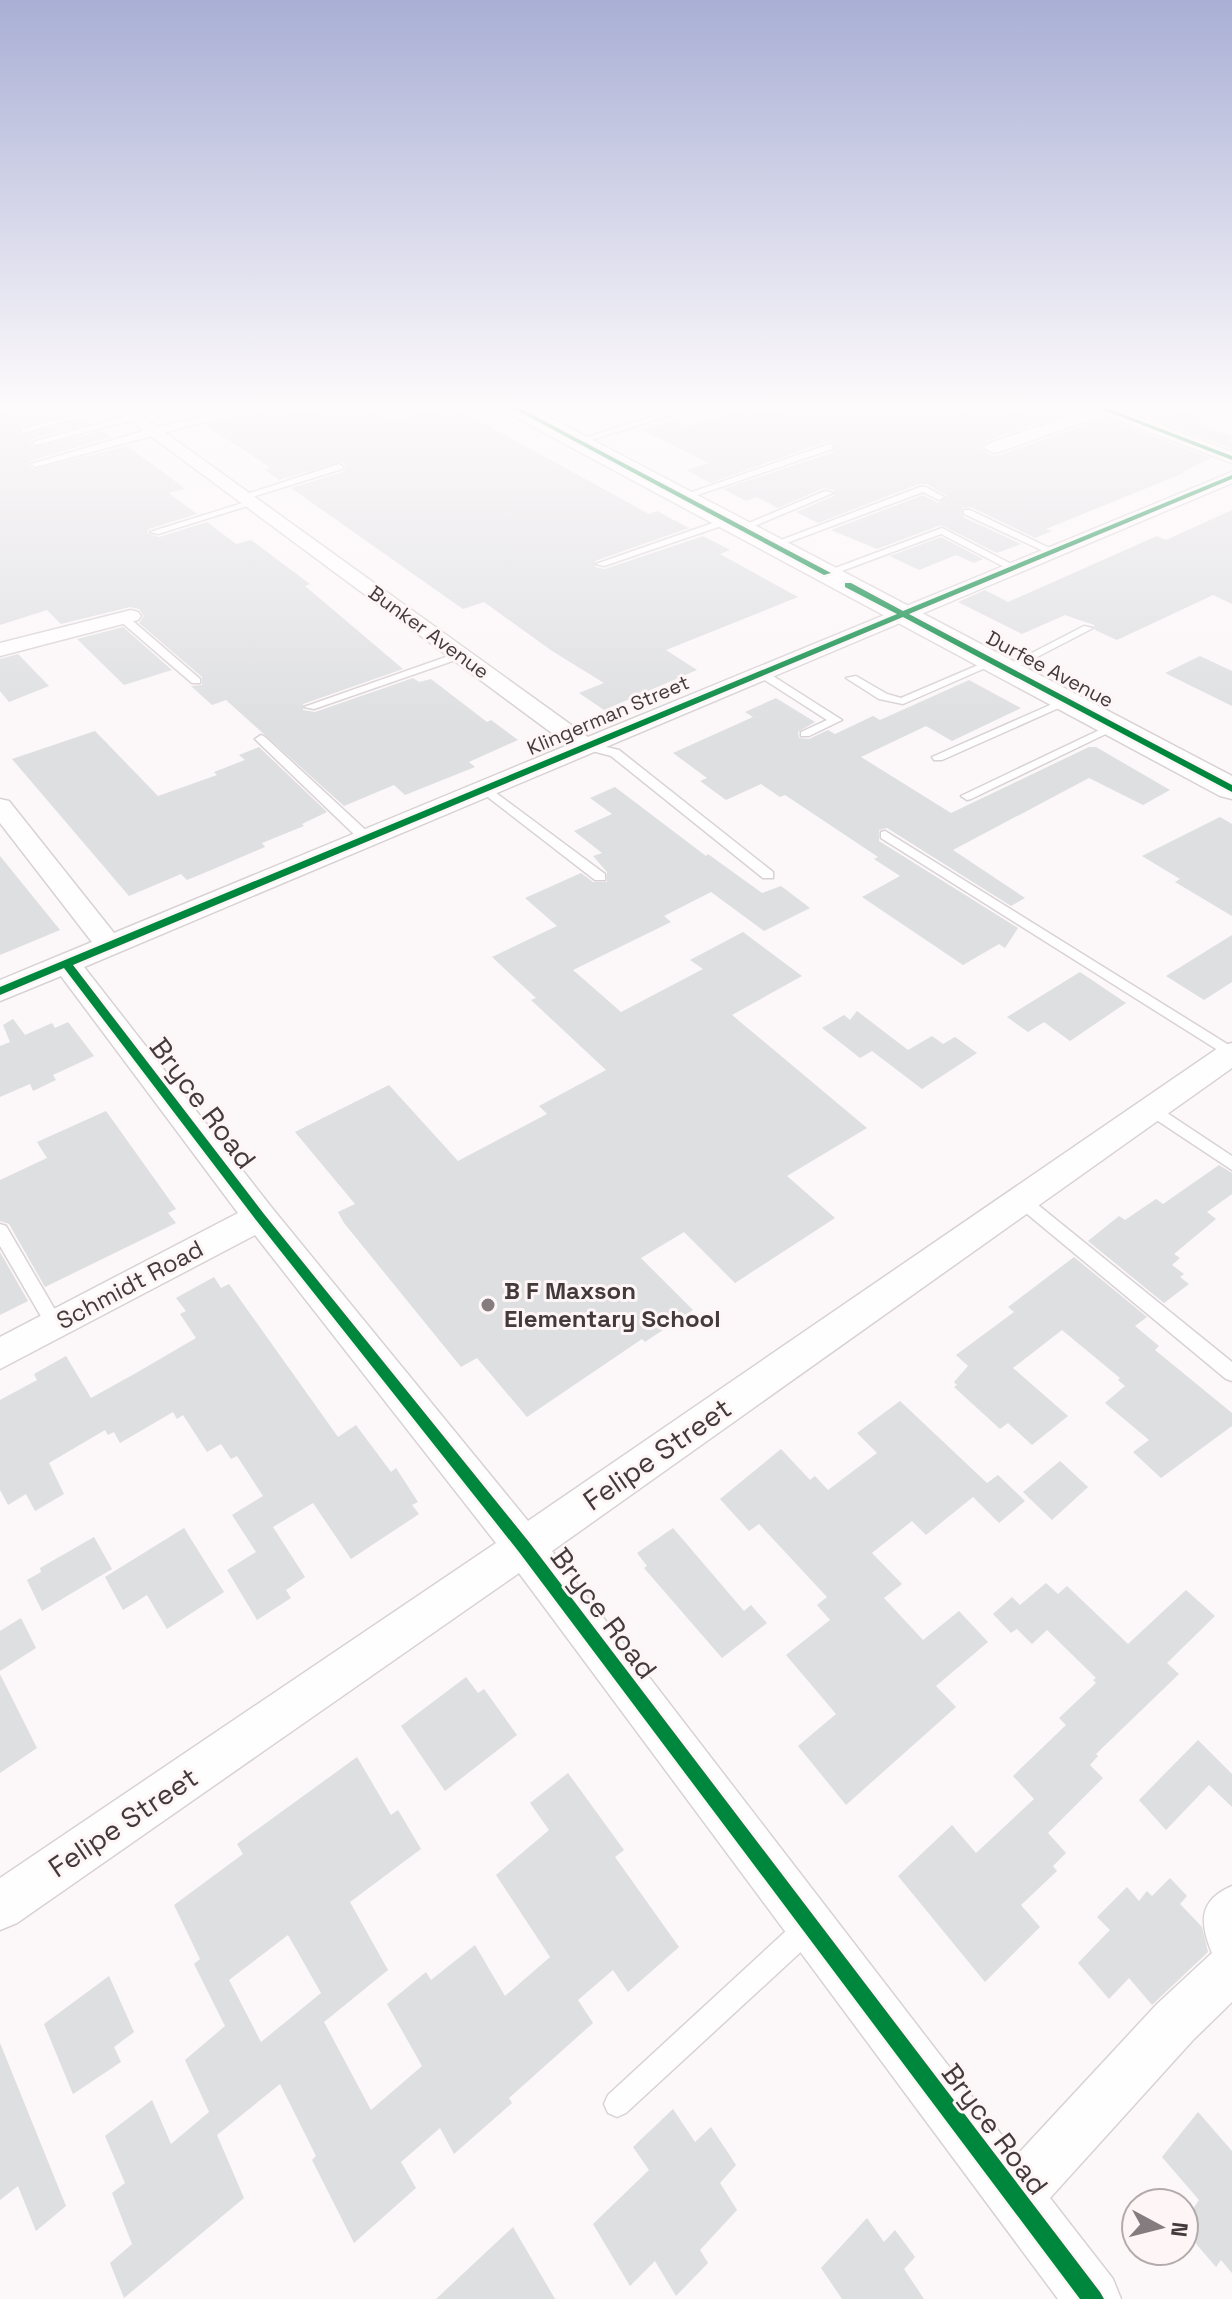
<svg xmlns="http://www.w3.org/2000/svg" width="1232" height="2299" font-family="'Space Grotesk',sans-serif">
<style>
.building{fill:#dedfe1;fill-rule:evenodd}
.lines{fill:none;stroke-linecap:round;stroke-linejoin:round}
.lane-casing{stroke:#d9d2d4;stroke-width:3}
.street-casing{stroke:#d9d2d4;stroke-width:3}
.secondary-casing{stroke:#d9d2d4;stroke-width:3}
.lane{fill:#fffefe;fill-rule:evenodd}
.street{fill:#fffefe;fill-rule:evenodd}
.secondary{fill:#fffefe;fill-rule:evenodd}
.cycleway-casing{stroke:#fef5f7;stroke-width:5}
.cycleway{fill:#00873e;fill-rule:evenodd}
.poi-dot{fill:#847c7e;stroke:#fef5f7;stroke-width:3}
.labels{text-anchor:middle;stroke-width:6;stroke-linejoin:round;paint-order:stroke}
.far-street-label{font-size:20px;fill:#433a3c;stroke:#fef5f7}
.street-label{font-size:24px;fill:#433a3c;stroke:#fef5f7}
.poi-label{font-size:24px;font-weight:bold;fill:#433a3c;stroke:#fef5f7;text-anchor:start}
.near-street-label{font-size:28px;fill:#433a3c;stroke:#fef5f7}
</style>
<rect width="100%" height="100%" fill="#fcf7f8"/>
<g class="building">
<polygon points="21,405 68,405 77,411 18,427 16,431 21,435 86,418 91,423 31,439 29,443 34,447 102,431 110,437 30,461 28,465 33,469 127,446 182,486 184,489 169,493 197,514 149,529 147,533 159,537 207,522 236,544 251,540 310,584 305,586 403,669 303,704 303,710 315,712 413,678 419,682 431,679 487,722 491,720 518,740 469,762 475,767 405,795 394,785 344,806 226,700 212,705 191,686 202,685 202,677 139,623 144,616 139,609 130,607 61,624 47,610 0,625 0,414"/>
<polygon points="175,405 240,405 192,416"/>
<polygon points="244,405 257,405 258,411 281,405 296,414 332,405 365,405 393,421 451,405 649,514 657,511 689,528 595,561 595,567 605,569 703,536 730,550 720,554 798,597 666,650 697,670 604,710 579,693 604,683 552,651 484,602 463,609 291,488 343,472 346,466 341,462 279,480 264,469 271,468 205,425 247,414 248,409"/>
<polygon points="795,405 952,405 965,410 979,405 1014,409 1029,405 1083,405 1084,408 986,441 981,449 992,456 1000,455 1104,418 1211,458 1182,472 1184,473 1046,529 1052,531 1035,538 971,507 962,508 963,517 1021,544 997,553 941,525 877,549 831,530 923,495 938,503 947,496 927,484 919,484 818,523 796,512 834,496 834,490 824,488 778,508 757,497 746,501 723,489 833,452 833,442 828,441 710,483 686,470 709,463 642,430 674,420 687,426 748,407 762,414"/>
<polygon points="1126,405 1166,405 1204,419 1195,422 1232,436 1232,449 1124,408"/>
<polygon points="1232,510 1232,604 1213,595 1117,640 1095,630 1094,625 1065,615 1022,634 958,602 985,590 1008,602 1157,536 1166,540"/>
<polygon points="941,537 983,559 974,563 956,555 919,570 890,556"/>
<polygon points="123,627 172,670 124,685 77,639"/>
<polygon points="18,654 49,686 9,702 0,691 0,659"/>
<polygon points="1200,656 1232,671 1232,706 1165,673"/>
<polygon points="969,680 1021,708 952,741 926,726 861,757 951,813 1089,747 1096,747 1170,790 1143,805 1089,778 953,850 1025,898 1011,906 887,828 879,830 879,841 1018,928 1005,948 999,944 963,965 862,897 900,876 874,859 878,857 785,795 780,797 761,784 726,800 700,781 707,778 673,753 753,717 745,712 776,698 815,722 798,732 799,738 809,739 828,730 835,734 873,716 880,720"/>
<polygon points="95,731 158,796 217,775 214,772 245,760 239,755 259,747 327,812 302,824 304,826 262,843 265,847 216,868 187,880 181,874 129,896 12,759"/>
<polygon points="615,787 706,856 708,854 762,893 781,886 810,908 764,931 711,892 664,916 671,922 573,970 621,1012 703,969 690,960 743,932 802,976 732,1015 867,1128 787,1176 835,1218 735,1283 684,1232 641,1258 693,1310 645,1342 642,1339 527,1417 477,1358 461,1367 344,1223 338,1212 355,1204 295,1132 389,1085 458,1161 547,1114 539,1106 606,1070 531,1000 536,998 492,957 557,926 525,898 581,873 593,882 607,882 607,872 593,856 602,853 574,831 612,814 590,798"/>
<polygon points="1220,817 1232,824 1232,916 1175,882 1180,879 1142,856"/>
<polygon points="0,856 60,930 0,955"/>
<polygon points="1232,935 1232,982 1204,1000 1166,976"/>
<polygon points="1080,972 1126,1003 1070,1041 1044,1022 1028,1032 1007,1017"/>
<polygon points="857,1011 908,1050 932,1036 943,1044 955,1037 977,1053 922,1089 872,1051 860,1058 822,1028 844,1015 850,1020"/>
<polygon points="13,1019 25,1035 52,1023 55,1028 68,1022 94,1056 53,1075 56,1080 33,1091 30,1084 0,1097 0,1046 10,1042 3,1025"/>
<polygon points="106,1111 176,1209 168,1213 176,1223 45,1287 9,1224 0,1221 0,1180 47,1158 37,1142"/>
<polygon points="1219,1165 1232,1173 1232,1194 1207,1212 1216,1219 1174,1254 1180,1258 1172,1265 1184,1274 1180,1277 1189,1284 1164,1303 1088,1241 1119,1216 1125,1220 1156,1199 1163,1204"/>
<polygon points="0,1252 28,1301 0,1315"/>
<polygon points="1074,1257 1147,1317 1135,1326 1159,1346 1155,1350 1232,1413 1232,1426 1161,1478 1133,1452 1149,1440 1105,1403 1125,1386 1118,1380 1120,1378 1062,1330 1013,1368 1068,1416 1032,1445 1008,1423 1000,1429 954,1387 957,1385 954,1382 968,1366 956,1355 1014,1312 1008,1307"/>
<polygon points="214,1277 221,1288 229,1284 338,1437 356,1425 391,1472 396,1468 418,1502 412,1505 419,1514 351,1559 313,1503 273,1527 305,1577 286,1590 291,1598 257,1620 227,1570 256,1552 232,1515 263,1496 237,1456 231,1459 221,1444 207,1452 183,1415 177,1419 173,1412 120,1443 114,1432 108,1435 105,1430 49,1463 64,1494 35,1511 26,1494 8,1505 0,1490 0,1400 37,1380 34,1374 66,1356 91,1398 136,1373 196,1338 180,1314 186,1311 176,1298"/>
<polygon points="900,1401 987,1483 998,1475 1025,1501 999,1523 973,1497 926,1535 912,1521 872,1553 902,1584 884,1598 923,1640 959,1611 988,1642 936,1686 956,1707 846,1805 798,1746 836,1714 786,1655 830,1620 817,1605 827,1597 759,1524 749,1531 720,1499 781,1449 810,1480 815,1476 828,1490 877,1453 857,1433"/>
<polygon points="1060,1461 1088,1487 1052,1520 1023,1492"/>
<polygon points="184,1528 224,1592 167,1629 147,1595 123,1610 105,1577"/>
<polygon points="673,1528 744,1611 751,1605 767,1623 722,1658 644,1568 647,1566 637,1553"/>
<polygon points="94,1537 112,1569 42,1611 27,1580 41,1572 40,1568"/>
<polygon points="1046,1583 1058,1594 1067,1586 1128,1644 1186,1590 1215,1616 1167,1663 1179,1674 1096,1754 1098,1756 1090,1765 1103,1778 1048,1833 1066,1853 1053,1866 1057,1871 1021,1905 1040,1927 985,1982 898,1876 952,1825 976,1853 1034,1799 1013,1776 1066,1725 1059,1718 1096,1683 1093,1680 1096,1678 1047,1630 1032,1644 1017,1629 1011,1633 993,1614 1012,1597 1020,1605"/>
<polygon points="21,1618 36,1648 0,1671 0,1631"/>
<polygon points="0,1674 37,1748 0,1773"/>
<polygon points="466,1677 478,1693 484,1689 517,1735 445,1791 401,1726"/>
<polygon points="1198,1740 1232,1774 1232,1807 1209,1785 1166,1830 1139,1800"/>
<path d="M357 1757 391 1815 398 1810 421 1849 350 1902 388 1970 324 2022 371 2110 422 2066 387 2004 426 1972 431 1980 475 1945 505 1996 550 1957 496 1875 549 1830 530 1803 568 1773 624 1850 615 1857 679 1947 628 1992 613 1970 578 2000 593 2023 509 2098 512 2103 454 2154 440 2128 401 2162 416 2188 354 2243 312 2160 316 2156 280 2084 217 2135 244 2198 124 2298 110 2263 132 2244 112 2193 125 2183 105 2136 152 2100 171 2144 209 2112 185 2060 225 2026 194 1964 200 1959 174 1905 243 1854 237 1844ZM288 1935 321 1993 261 2042 229 1980Z"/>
<polygon points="1170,1878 1187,1896 1180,1904 1202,1927 1208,1952 1152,2005 1129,1978 1109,1999 1078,1963 1110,1930 1097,1917 1127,1887 1139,1901 1147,1891 1152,1896"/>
<polygon points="109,1976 134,2032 114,2047 121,2062 73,2094 44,2024"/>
<polygon points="0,2043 66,2206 36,2231 18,2186 0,2200"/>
<polygon points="673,2109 695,2142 711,2127 736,2165 720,2183 737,2210 700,2250 708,2263 676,2296 655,2261 630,2286 593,2224 649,2170 633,2147"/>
<polygon points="1198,2112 1232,2151 1232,2273 1221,2260 1216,2267 1192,2239 1198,2233 1186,2219 1199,2200 1162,2157"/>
<polygon points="867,2218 884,2242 895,2230 915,2257 904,2269 924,2299 842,2299 821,2268"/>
<polygon points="513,2227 555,2299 436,2299"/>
</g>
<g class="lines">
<g class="lane-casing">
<g id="lane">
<polygon points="6,405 18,405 0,411 0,406"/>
<polygon points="111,405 123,405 23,433 19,430"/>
<polygon points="395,405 408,405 386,411 382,409"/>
<polygon points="550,405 563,405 525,415 521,413"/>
<polygon points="691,405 703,405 581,443 574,441"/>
<polygon points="243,407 246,411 35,467 31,464 150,429"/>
<polygon points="134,414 138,417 137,419 36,445 32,442"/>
<polygon points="829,444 832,445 832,449 686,499 678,497"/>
<polygon points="339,464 343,467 342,469 246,499 238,497"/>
<polygon points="920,487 926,487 944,497 939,500 923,492 776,547 768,545"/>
<polygon points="825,491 833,493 745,530 737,528"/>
<polygon points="249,501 257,503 158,534 150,532"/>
<polygon points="964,510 970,510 1058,552 1050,554 964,514"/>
<polygon points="727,518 730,519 730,523 604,566 596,564"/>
<polygon points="942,528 1019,568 1010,570 941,534 831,575 822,573"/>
<polygon points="119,616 127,616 200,679 200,683 192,683 119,620"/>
<polygon points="1084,626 1093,628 1010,671 1001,669"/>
<polygon points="460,652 465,655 464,657 314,709 304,707"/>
<polygon points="990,660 999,662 903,704 879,699 846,678 856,676 887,694 901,698"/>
<polygon points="757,671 765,671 842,720 809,736 801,736 801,732 827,720 757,675"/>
<polygon points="1066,698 1072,701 1070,703 942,760 934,760 932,757"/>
<polygon points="1114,723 1120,726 1118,728 971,799 967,800 961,796"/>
<polygon points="261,735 265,737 371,835 371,841 361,841 257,741 255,739"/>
<polygon points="585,742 619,750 773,872 773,878 763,878 611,756 581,748 581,744"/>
<polygon points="484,784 605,874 605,880 595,880 480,791 478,788"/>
<polygon points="885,831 1232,1047 1232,1059 881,838 881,832"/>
<polygon points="1152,1103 1232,1156 1232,1170 1146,1113 1144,1109"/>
<polygon points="1021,1194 1027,1196 1232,1362 1232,1381 1226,1379 1015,1204 1013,1200 1015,1196"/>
<polygon points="0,1224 6,1226 61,1320 64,1325 61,1330 55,1332 49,1330 0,1246"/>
<polygon points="809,1915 818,1918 821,1927 818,1936 626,2113 617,2117 608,2113 604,2104 608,2095 800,1918"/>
</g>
</g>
<g class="street-casing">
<g id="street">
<path d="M109 405H127L588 737 1232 472V483L84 967 272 1208 528 1521 1221 1046 1232 1043V1068L552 1551 1017 2155 1157 2004 1212 1953C1199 1922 1199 1900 1232 1886V2002L1193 2040 1050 2198 1113 2279 1121 2299H1058L519 1573 17 1923 0 1930V1878L496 1543 255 1235 0 1369V1337L238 1213 61 976 0 1001V980L92 942 0 823V799L9 801 114 933 568 745Z"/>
<polygon points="1086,405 1123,405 1119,409 1232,452 1232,463 1104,415 999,452 993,453 984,448 987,444 1089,409"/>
<polygon points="131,610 138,612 141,616 138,620 0,656 0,643"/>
</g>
</g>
<g class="secondary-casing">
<polygon id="secondary" points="499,405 526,405 1232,776 1232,799 1220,796 502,410"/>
</g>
<use href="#lane" class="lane"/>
<use href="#street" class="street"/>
<use href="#secondary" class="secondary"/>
<g class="cycleway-casing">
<g id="cycleway">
<polygon points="507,405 514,405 831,573 824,575"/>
<polygon points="1091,405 1099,405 1232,456 1232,460"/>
<polygon points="1232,475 1232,479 909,614 1232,785 1232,792 903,617 73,965 264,1214 529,1542 1100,2292 1104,2299 1080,2299 519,1552 256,1220 64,968 0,995 0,987 897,614 845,587 845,583 851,583 903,611"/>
</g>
</g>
<use href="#cycleway" class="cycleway"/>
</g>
<linearGradient id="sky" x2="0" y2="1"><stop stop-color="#a9afd5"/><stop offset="0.56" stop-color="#fefbfc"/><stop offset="1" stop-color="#fefbfc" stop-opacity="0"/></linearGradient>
<rect width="1232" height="726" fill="url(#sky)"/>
<circle class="poi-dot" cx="488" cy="1305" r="8"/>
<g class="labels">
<g class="far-street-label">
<text transform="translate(429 632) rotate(36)" y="7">Bunker Avenue</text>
<text transform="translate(1050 669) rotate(28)" y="7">Durfee Avenue</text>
<text transform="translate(608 715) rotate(-23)" y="7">Klingerman Street</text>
</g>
<g class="street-label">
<text transform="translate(130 1285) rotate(-28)" y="8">Schmidt Road</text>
</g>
<g class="poi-label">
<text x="504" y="1299">B F Maxson<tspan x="504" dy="28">Elementary School</tspan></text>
</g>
<g class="near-street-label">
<text transform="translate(203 1103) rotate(53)" y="10">Bryce Road</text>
<text transform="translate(657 1454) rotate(-35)" y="10">Felipe Street</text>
<text transform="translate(604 1613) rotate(53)" y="10">Bryce Road</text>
<text transform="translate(123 1822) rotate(-34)" y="10">Felipe Street</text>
<text transform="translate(995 2129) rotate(53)" y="10">Bryce Road</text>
</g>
</g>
<g transform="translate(1160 2227) rotate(97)"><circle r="38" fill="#fef5f7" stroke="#b3aaac" stroke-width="2"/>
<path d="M0-6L14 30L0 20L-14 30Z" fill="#847c7e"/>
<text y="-12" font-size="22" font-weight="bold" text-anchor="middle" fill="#433a3c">N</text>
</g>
</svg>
